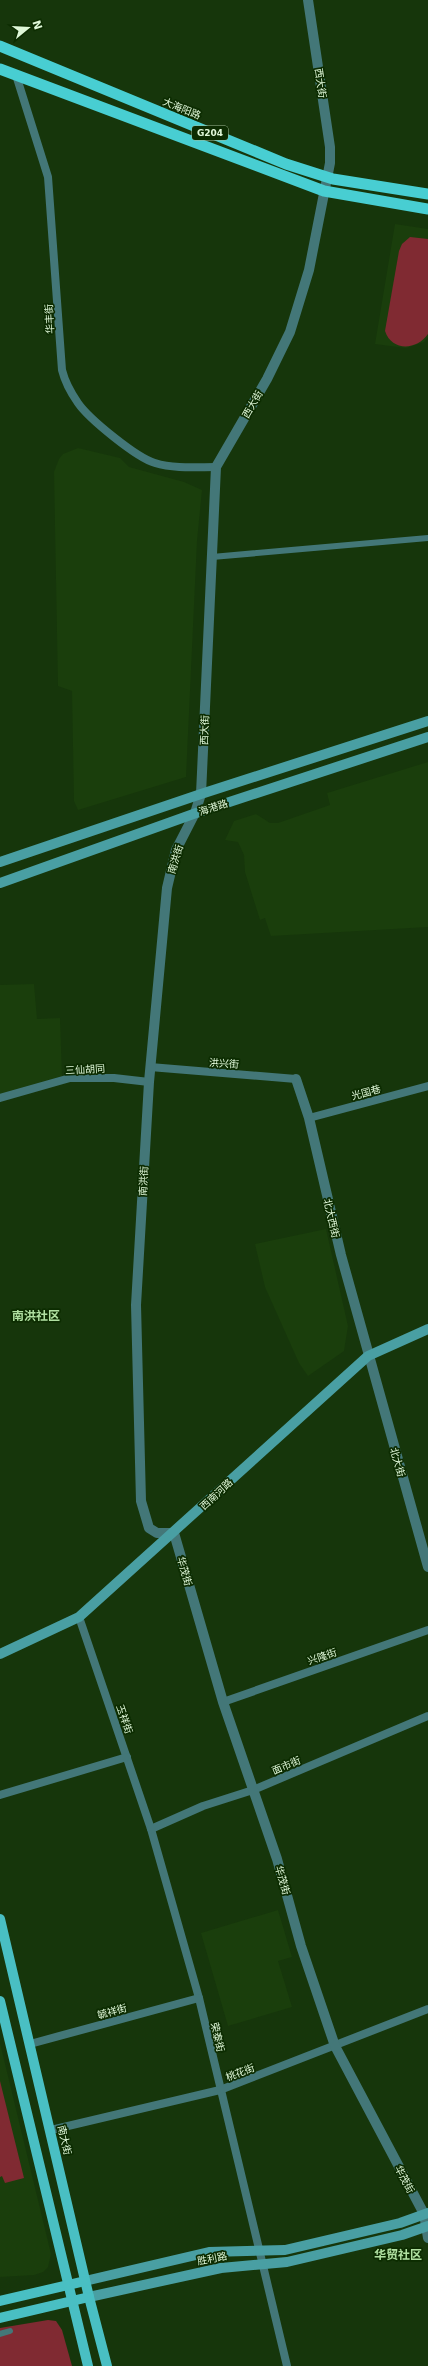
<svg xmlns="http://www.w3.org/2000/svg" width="428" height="2366" font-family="'DejaVu Sans','Noto Sans SC',sans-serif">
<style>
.built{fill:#1a3e0c}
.green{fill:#802a32}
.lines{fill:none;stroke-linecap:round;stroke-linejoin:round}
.pedestrian{stroke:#437778;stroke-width:6}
.minor{stroke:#437778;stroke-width:8}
.tertiary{stroke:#437778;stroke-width:10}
.secondary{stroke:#499fa3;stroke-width:10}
.primary{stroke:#49bfc3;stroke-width:10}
.trunk{stroke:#48ced2;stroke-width:11}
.labels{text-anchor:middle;stroke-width:3.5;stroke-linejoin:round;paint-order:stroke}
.shield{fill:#0c2c01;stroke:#a0ba98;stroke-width:1}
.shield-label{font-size:9px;font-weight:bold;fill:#dff7d8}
.street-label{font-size:10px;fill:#dff7d8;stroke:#0c2c01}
.quarter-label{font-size:12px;font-weight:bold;fill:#b0e0a1;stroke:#0c2c01}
</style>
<rect width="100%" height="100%" fill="#16360b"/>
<g class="built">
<polygon points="395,224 428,229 428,337 424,342 406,348 375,344"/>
<polygon points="78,448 120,458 129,467 184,482 202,490 197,541 186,777 78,810 74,801 72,691 58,686 54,472 59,459 63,454"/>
<polygon points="428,762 428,927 271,936 265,918 260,920 245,872 244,855 238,842 225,840 234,821 256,814 270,823 278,823 330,805 327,793"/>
<polygon points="34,984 37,1019 60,1018 62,1076 0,1094 0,985"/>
<polygon points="326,1229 348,1326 344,1351 308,1376 299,1363 265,1287 255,1244"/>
<polygon points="278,1910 292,1957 278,1961 292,2007 228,2026 201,1933"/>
<polygon points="0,2043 51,2254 48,2267 43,2272 34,2275 0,2277"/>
</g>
<g class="green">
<path d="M410 237 428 239V334C417 350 392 352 385 331L399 251 402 244Z"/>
<polygon points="0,2081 24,2178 5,2183 2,2176 0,2177"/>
<polygon points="48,2320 56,2321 62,2330 72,2366 0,2366 0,2328"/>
</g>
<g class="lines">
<g class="pedestrian">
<polyline points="212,557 428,538"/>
<polyline points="0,2334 10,2331"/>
</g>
<g class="minor">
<path d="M16 75 48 177 62 370C65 382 71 393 78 403 89 419 137 458 155 463 174 469 197 467 216 467"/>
<polyline points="150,1067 296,1079"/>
<polyline points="0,1098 70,1078 114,1078 149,1082"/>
<polyline points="309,1118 428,1086"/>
<polyline points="79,1617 151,1829 199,1998 287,2366"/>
<polyline points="223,1702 428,1630"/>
<polyline points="0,1795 127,1757"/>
<polyline points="151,1829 203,1806 253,1790 428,1716"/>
<polyline points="30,2044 199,1998"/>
<polyline points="51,2130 220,2090 428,2009"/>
</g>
<g class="tertiary">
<polyline points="308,0 330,147 330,163 309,270 290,332 267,379 216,467 201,794 195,813 176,850 167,888 149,1082 136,1305 141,1501 149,1528 157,1533 174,1533 223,1702 277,1859 301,1946 335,2046 424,2214 428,2238"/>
<polyline points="296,1079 309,1118 341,1255 428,1567"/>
</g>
<g class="secondary">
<polyline points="0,862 201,794 428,721"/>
<polyline points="0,883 199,812 428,737"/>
<polyline points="0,1654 79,1617 368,1356 428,1329"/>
<polyline points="85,2281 209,2252 285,2250 400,2223 428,2213"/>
<polyline points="89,2297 221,2268 287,2262 402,2235 428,2226"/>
</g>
<g class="primary">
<polyline points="0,1919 89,2297 107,2366"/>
<polyline points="0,2001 88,2366"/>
<polyline points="0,2301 85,2281"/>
<polyline points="0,2318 89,2297"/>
</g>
<g class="trunk">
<polyline points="0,46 286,164 333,179 428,194"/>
<polyline points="0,69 324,191 428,209"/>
</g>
</g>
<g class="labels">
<rect class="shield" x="192" y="126" width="36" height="14" rx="3"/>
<g class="shield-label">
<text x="210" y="136">G204</text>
</g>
<g class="street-label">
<text transform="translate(321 83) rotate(82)" y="4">西大街</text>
<text transform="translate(182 108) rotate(22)" y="4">大海阳路</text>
<text transform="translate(49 319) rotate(-93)" y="4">华丰街</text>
<text transform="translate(252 404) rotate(-60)" y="4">西大街</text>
<text transform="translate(204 730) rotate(-88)" y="4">西大街</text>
<text transform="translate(213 807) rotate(-18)" y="4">海港路</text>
<text transform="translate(175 859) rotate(-73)" y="4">南洪街</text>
<text transform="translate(224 1063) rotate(4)" y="4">洪兴街</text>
<text transform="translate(85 1069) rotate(-3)" y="4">三仙胡同</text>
<text transform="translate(366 1092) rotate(-15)" y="4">光国巷</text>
<text transform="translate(143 1181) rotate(-87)" y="4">南洪街</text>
<text transform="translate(332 1218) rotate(77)" y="4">北大西街</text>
<text transform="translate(398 1462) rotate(74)" y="4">北大街</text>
<text transform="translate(216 1494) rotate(-43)" y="4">西南河路</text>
<text transform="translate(185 1571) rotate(74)" y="4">华茂街</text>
<text transform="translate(322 1656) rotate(-19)" y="4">兴隆街</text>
<text transform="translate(125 1719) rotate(71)" y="4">玉祥街</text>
<text transform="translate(286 1765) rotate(-23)" y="4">面市街</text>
<text transform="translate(283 1880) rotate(74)" y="4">华茂街</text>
<text transform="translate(112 2011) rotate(-15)" y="4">毓祥街</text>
<text transform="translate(218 2037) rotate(77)" y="4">荣泰街</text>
<text transform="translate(240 2072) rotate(-21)" y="4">桃花街</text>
<text transform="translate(65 2140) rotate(77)" y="4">南大街</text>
<text transform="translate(405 2179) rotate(62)" y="4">华茂街</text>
<text transform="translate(212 2258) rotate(-11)" y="4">胜利路</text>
</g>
<g class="quarter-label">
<text x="36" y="1320">南洪社区</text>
<text x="398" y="2259">华贸社区</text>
</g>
</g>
<g transform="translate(28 28) rotate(72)" stroke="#0c2c01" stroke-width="3" paint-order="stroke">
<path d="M0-3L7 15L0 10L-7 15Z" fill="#dff7d8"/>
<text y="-6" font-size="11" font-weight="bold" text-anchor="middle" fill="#dff7d8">N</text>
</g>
</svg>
